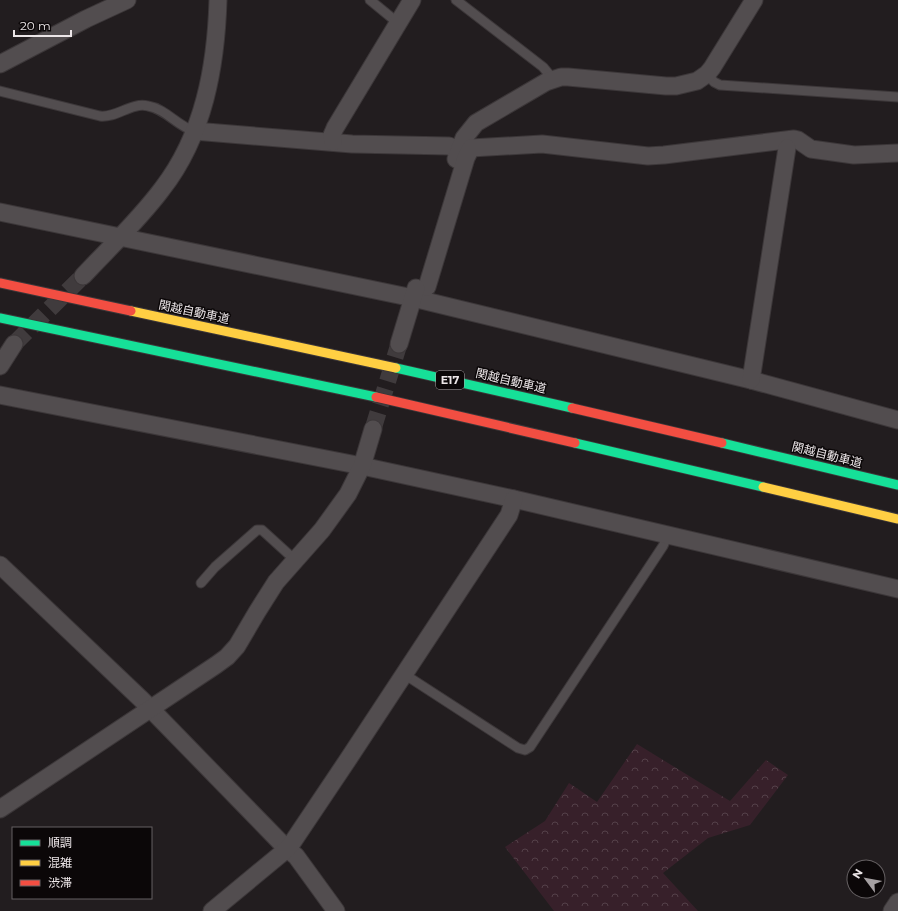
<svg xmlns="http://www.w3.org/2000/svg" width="898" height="911" font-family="Montserrat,'Noto Sans JP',sans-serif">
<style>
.forest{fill:url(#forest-crowns)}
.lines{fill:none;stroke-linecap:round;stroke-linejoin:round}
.street-tunnel{stroke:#403b3d;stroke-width:17;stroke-dasharray:17 8;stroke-linecap:butt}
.lane-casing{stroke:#3c3739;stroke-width:11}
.street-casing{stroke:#3c3739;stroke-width:19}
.fast-casing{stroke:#3c3739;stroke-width:11}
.slow-casing{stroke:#3c3739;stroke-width:11}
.jam-casing{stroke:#3c3739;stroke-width:11}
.lane{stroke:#524d4f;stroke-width:9}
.street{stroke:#524d4f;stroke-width:17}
.fast{stroke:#16e098;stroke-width:9}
.slow{stroke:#ffcf43;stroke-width:9}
.jam{stroke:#f24e42;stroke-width:9}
.labels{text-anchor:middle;stroke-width:3;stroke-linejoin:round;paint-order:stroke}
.shield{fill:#0b0708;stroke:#a8a3a5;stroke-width:1}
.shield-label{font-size:11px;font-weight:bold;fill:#ece6e8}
.street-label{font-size:12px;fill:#ece6e8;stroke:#0b0708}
</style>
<defs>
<pattern id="forest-crowns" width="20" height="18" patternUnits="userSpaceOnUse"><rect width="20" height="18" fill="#37202a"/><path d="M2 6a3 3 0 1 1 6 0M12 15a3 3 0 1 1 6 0" fill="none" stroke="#544049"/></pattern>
</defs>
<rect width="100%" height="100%" fill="#221d1f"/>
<polygon class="forest" points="637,744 730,801 766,760 788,775 750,825 708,838 663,873 698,911 554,911 505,847 545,821 569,783 597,802"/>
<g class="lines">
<g class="street-tunnel">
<polyline points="14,344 83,276"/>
<polyline points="373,429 399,344"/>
</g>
<g class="lane-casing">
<g id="lane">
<polyline points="370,0 398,23"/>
<polyline points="456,0 543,67 553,79"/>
<polyline points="707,74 714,82 720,85 898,97"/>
<path d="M0 91 100 116C117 118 131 102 148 106 166 109 177 126 194 131"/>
<polyline points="201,583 215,567 257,530 262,530 295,560"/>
<polyline points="404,674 518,748 525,750 530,747 663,546 668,535"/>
</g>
</g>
<g class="street-casing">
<g id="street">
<polyline points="0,64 86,19 127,0"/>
<polyline points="194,131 352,144 449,146 459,150"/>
<polyline points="333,142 332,135 335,128 412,0"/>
<polyline points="456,159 464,138 476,123 546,82 561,77 568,77 666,86 676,86 697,81 707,74 712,68 754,0"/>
<polyline points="0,212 413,298 751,380 898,420"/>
<path d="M83 276C110 247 139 220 162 189 204 135 216 66 218 0"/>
<polyline points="427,287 466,158 471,148 542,144 648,156 664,155 794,139 798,140 811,149 854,155 898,153"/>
<polyline points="399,344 416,288"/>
<polyline points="0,366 14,344"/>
<polyline points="751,380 787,148"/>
<polyline points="0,395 362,466 514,499 898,589"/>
<polyline points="0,565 142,700 287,849 296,856 336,911"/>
<polyline points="0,809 216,665 227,657 237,646 257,612 276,582 322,530 348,494 362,466 373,429"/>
<polyline points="212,911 287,849 292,843 347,761 509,515 514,499"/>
<polyline points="892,911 898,902"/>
</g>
</g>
<g class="fast-casing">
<g id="fast">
<polyline points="0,318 376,397"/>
<polyline points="396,368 572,408"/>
<polyline points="575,443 763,487"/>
<polyline points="722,443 898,485"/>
</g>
</g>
<g class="slow-casing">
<g id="slow">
<polyline points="131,311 396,368"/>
<polyline points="763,487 898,519"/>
</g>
</g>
<g class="jam-casing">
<g id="jam">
<polyline points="0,283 131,311"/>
<polyline points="376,397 575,443"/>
<polyline points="572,408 722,443"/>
</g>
</g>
<use href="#lane" class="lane"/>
<use href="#street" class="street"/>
<use href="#fast" class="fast"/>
<use href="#slow" class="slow"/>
<use href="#jam" class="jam"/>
</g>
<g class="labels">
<rect class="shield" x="436" y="371" width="28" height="18" rx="3"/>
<g class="shield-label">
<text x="450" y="384">E17</text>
</g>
<g class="street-label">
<text transform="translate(194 312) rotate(12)" y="4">関越自動車道</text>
<text transform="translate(511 381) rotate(13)" y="4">関越自動車道</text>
<text transform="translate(827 455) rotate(14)" y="4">関越自動車道</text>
</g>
</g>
<rect x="12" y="827" width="140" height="72" fill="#0b0708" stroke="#656062"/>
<rect x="20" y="840" width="20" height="6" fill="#16e098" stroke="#656062"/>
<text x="48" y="847" font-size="12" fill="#ece6e8">順調</text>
<rect x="20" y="860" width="20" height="6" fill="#ffcf43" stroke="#656062"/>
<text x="48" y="867" font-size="12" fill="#ece6e8">混雑</text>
<rect x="20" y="880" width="20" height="6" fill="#f24e42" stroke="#656062"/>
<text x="48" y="887" font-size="12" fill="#ece6e8">渋滞</text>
<g transform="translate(866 879) rotate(302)"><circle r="19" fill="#0b0708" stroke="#656062"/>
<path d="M0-3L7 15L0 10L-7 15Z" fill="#a5a0a2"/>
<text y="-6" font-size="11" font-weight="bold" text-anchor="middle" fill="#ece6e8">N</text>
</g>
<path d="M14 30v6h57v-6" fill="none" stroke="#ece6e8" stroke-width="2"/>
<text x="20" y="30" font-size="12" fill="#ece6e8" stroke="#0b0708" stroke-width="3" paint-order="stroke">20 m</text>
</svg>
